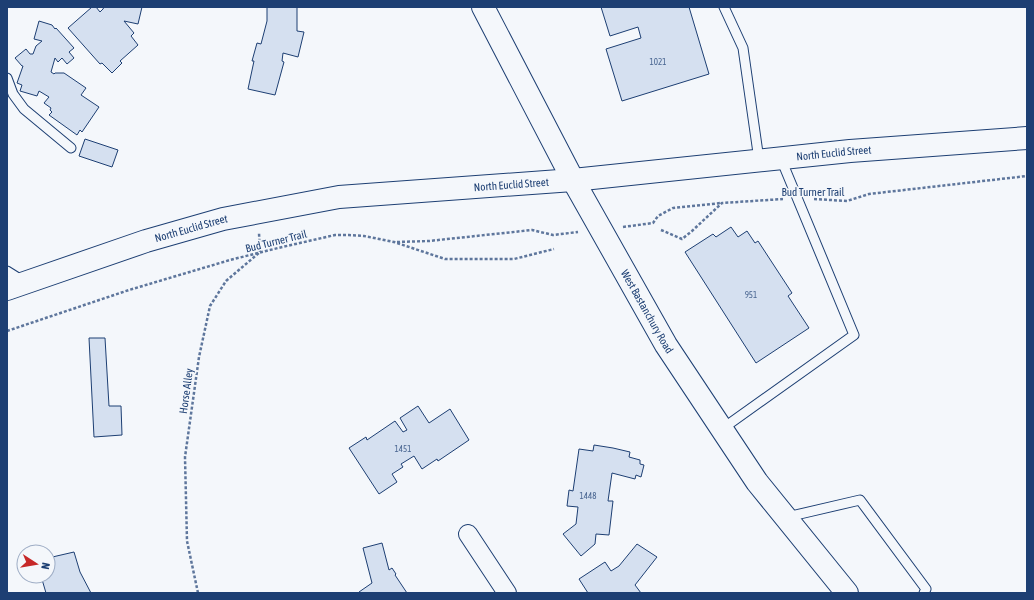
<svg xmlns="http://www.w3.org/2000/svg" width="1034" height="600" font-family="'Asap Condensed',sans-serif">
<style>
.building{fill:#d5e0f0;stroke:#1d3f73}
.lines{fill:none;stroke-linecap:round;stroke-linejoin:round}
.service-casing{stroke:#1d3f73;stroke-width:11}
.minor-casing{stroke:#1d3f73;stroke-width:20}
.secondary-casing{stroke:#1d3f73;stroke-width:24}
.primary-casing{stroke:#1d3f73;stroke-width:24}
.path{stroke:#5e769c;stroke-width:2.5;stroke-dasharray:3 2;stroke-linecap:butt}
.service{stroke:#f4f7fb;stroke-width:9}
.minor{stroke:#f4f7fb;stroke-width:18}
.secondary{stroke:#f4f7fb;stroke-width:22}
.primary{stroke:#f4f7fb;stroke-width:22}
.labels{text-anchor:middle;stroke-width:3;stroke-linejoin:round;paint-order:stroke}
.number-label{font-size:9px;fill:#4b6792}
.street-label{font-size:11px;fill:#1d3f73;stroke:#f4f7fb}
</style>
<rect width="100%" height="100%" fill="#f4f7fb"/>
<g class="building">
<polygon points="92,7 96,7 100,12 103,9 104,7 142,7 138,24 124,21 134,33 131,36 138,45 120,61 122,63 112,73 102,63 100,64 68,28"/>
<polygon points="267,7 297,7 297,31 304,32 298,57 283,53 282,61 284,62 275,95 248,89 254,61 252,61 257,43 261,44 267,21"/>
<polygon points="601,7 689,7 709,74 622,101 606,49 641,38 638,27 610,36"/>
<polygon points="39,21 52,25 55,29 56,28 74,48 69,52 74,58 67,64 62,58 58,62 55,58 51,72 54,74 55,73 64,73 86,88 81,95 99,107 82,132 80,130 77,135 49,115 52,112 50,110 51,108 44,103 49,97 39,91 37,96 20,91 22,85 17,83 23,66 22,66 15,58 26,49 30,54 33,54 36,46 42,41 34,39"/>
<polygon points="85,139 118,150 112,167 79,156"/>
<polygon points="731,227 738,237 747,231 755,243 758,241 792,293 788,296 809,328 756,363 685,252 713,234 716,237"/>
<polygon points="89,338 105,338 109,406 121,406 122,435 94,437"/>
<polygon points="418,406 429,423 450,409 469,440 438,461 437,459 422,469 414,456 401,464 403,467 392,474 397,482 379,494 349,448 366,437 367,440 395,421 403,432 407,430 400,418"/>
<polygon points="594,445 613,448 630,452 629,457 640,460 640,464 644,465 641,477 636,475 635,479 612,473 608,501 613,501 609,535 596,534 595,544 581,556 563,534 576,524 578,507 567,506 569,490 573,491 579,449 593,451"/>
<polygon points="382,543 389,570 392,568 396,574 395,575 407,593 360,593 359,592 372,583 363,548"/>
<polygon points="637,544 657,557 635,585 641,593 588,593 579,579 605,562 611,571 619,566"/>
<polygon points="74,552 80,572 91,593 46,593 41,576 48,576 48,558"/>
</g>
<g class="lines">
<g class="service-casing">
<g id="service">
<polyline points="724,7 743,48 759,160"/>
<polyline points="7,78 13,94 24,109 71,148"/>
<polyline points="7,271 23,281"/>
<polyline points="722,429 854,335 781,159"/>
<polyline points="787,517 860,500 926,589 924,593"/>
</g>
</g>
<g class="minor-casing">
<polyline id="minor" points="468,534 507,593"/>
</g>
<g class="secondary-casing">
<g id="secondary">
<path id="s1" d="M7 289 146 241 223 219 339 197 573 180 850 151 1027 138"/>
</g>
</g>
<g class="primary-casing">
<g id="primary">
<path id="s2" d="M483 7 573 180 666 345 757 482 847 593"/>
</g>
</g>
<g class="path">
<polyline points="814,199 847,201 869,194 1027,176"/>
<polyline points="623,227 653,223 658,216 673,208 721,203"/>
<polyline points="661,230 682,239 692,231 722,203 783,199"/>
<polyline points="397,242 429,241 532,230 553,235 578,232"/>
<polyline points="7,331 129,290 230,260 278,248 335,235 349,235 364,236 394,242 445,259 514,259 554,249"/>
<polyline points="198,593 187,541 185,457 199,357 210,306 226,281 260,252 259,233"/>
</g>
<use href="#service" class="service"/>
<use href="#minor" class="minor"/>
<use href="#secondary" class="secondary"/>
<use href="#primary" class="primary"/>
</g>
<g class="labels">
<g class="number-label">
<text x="658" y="65">1021</text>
<text x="751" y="298">951</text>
<text x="403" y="452">1451</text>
<text x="588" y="499">1448</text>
</g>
<g class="street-label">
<text dy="4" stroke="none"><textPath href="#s1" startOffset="842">North Euclid Street</textPath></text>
<text dy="4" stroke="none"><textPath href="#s1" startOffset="518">North Euclid Street</textPath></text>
<text x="813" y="196">Bud Turner Trail</text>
<text dy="4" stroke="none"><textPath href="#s1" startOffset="194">North Euclid Street</textPath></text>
<text transform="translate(276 241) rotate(-14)" y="4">Bud Turner Trail</text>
<text dy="4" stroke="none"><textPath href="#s2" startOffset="346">West Bastanchury Road</textPath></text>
<text transform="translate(186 391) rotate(-82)" y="4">Horse Alley</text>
</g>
</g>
<rect width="1034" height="600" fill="none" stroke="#1d3f73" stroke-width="16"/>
<g transform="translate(36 564) rotate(102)"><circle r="19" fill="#f4f7fb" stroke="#9eadc5"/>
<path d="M0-3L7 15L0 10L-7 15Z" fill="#c62828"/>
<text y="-6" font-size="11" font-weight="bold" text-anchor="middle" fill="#1d3f73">N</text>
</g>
</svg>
